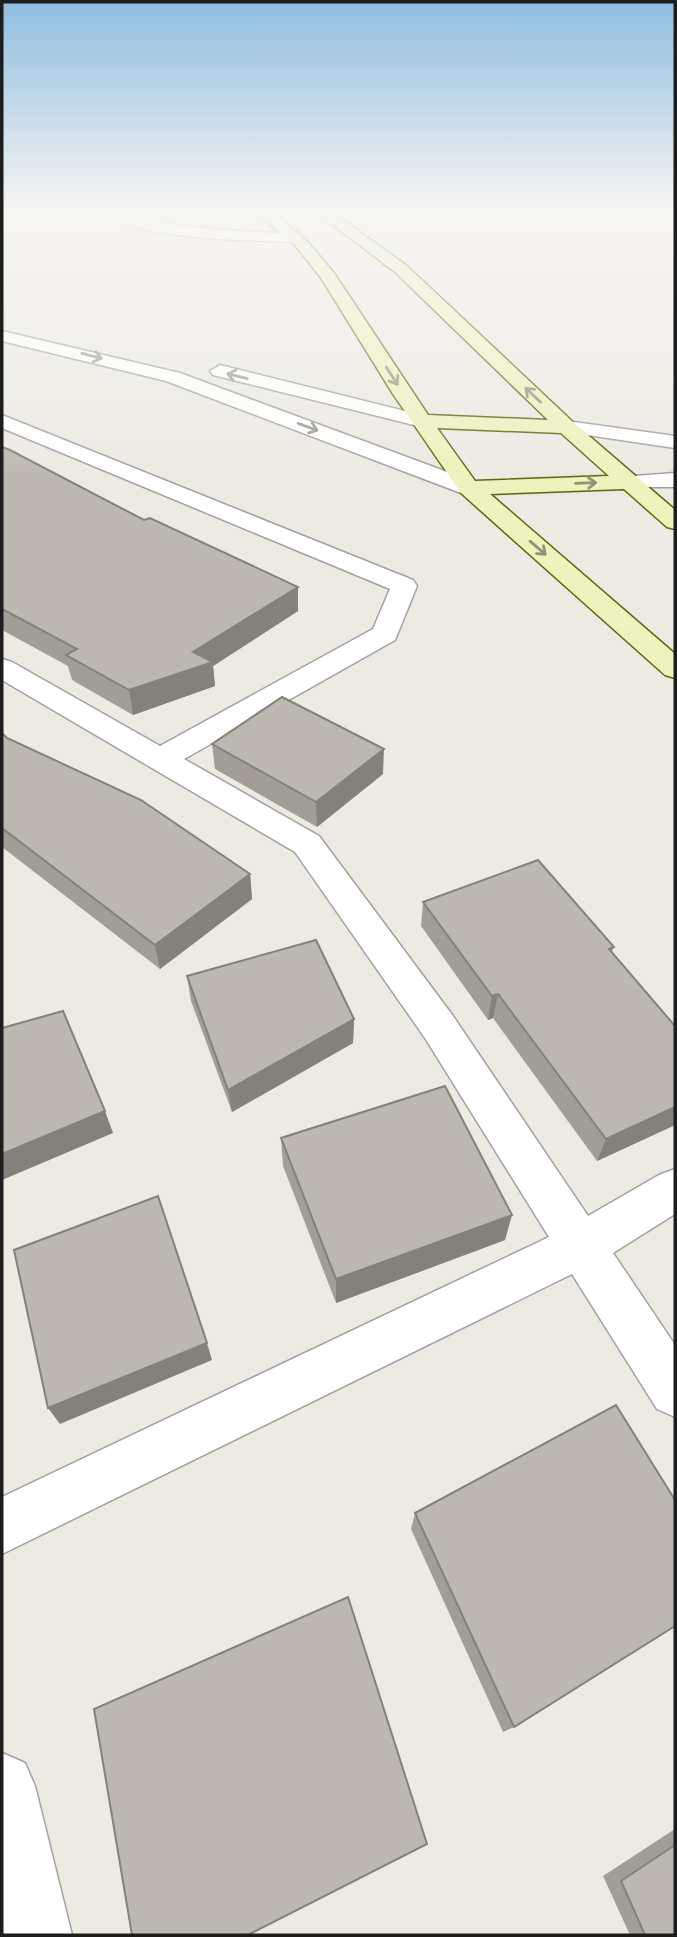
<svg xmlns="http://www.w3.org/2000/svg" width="677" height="1937" font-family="Helvetica,sans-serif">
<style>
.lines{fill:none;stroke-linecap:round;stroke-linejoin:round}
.minor-casing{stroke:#a1a1a1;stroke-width:3}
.tertiary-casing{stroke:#a1a1a1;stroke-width:3}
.secondary-casing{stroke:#5b6810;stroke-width:3}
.minor{fill:#fff;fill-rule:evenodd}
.tertiary{fill:#fff;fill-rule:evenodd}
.secondary{fill:#eef2bd;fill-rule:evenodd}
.wall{fill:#a39d98}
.shaded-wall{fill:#84807c}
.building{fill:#bdb7b1;stroke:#84807c;stroke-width:2}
.oneway{stroke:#999}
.oneway2{stroke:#909275}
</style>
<rect width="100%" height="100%" fill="#edeae4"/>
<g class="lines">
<g class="minor-casing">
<g id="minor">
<polygon points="26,209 24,212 2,219 2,210"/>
<path d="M101 209C124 209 146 221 170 224 211 230 253 232 295 234L302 238 295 242C251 240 131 241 101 209Z"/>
<polygon points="2,415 413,580 417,586 395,640 184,759 319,836 453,1016 588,1216 659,1175 675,1169 675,1214 613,1253 675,1345 675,1417 657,1409 572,1274 2,1554 2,1497 549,1237 425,1038 295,852 2,680 2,659 12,662 160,746 373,629 390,589 2,428"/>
<polygon points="567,421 675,436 675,448 560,431 557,427 560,423"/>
<polygon points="675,473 675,487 620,487 617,482 620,477"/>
<polygon points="2,1753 25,1763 35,1786 72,1935 2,1935"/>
</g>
</g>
<g class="tertiary-casing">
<g id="tertiary">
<polygon points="2,331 180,373 477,483 480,488 477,493 461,493 166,381 2,341"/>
<polygon points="220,365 429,417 432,421 429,425 422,427 213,375 210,371"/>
</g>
</g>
<g class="secondary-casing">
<path id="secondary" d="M252 209H268L305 239 334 273 428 415 548 420 395 272 312 209H328L407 266 574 423 675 510V529L667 527 624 489 490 494 675 654V678L665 675 461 493 393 394 321 278 295 245ZM437 428 561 433 609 476 475 481Z"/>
</g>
<use href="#minor" class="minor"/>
<use href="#tertiary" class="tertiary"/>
<use href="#secondary" class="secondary"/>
</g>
<g class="wall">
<polygon points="2,447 144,520 298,587 298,611 213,666 215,686 133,715 72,680 68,666 2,630"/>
<polygon points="2,733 7,738 250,874 252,899 160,969 2,847"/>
<polygon points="212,744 383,774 317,827 215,769"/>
<polygon points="423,902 614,947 612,952 675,1026 675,1125 597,1161 493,1018 488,1020 421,926"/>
<polygon points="187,976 354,1019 353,1043 232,1112 191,1001"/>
<polygon points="281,1138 505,1240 336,1303 283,1166"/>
<polygon points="415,1513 514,1727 503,1732 411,1529"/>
<polygon points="675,1829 675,1935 630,1935 603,1876"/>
</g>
<g class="shaded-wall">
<polygon points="298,587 298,611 213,666 215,686 133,715 129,690"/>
<polygon points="384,749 383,774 317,827 316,802"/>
<polygon points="250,874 252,899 160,969 155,945"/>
<polygon points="498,994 493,1018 488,1020 492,996"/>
<polygon points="354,1019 353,1043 232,1112 228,1090"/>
<polygon points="675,1107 675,1125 597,1161 606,1139"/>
<polygon points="105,1111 113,1133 2,1180 2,1154"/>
<polygon points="512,1215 505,1240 336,1303 336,1279"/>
<polygon points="207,1343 212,1360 60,1424 48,1408"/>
</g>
<g class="building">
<polygon points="2,447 10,450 144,520 150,518 298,587 193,652 213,662 129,690 66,655 77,649 2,609"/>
<polygon points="282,697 384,749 316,802 212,744"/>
<polygon points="2,733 7,738 141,800 250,874 155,945 2,828"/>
<polygon points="538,860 614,947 609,949 675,1026 675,1107 606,1139 498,994 492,996 423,902"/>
<polygon points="316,940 354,1019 228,1090 187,976"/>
<polygon points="63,1011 105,1111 2,1154 2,1028"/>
<polygon points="445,1086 512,1215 336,1279 281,1138"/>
<polygon points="158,1196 207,1343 48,1408 14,1250"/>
<polygon points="616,1405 675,1500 675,1626 514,1727 415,1513"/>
<polygon points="348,1597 427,1844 248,1935 132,1935 94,1709"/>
<polygon points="675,1845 675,1935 645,1935 621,1881"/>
</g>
<defs><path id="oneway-shaft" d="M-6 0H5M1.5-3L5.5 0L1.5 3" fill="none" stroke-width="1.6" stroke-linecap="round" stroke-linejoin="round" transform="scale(1.75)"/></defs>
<g class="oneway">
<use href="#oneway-shaft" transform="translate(92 356) rotate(14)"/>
<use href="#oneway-shaft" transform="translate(237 376) rotate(-166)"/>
<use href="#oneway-shaft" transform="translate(308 427) rotate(20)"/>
</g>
<g class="oneway2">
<use href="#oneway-shaft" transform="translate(392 376) rotate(57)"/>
<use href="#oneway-shaft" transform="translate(533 395) rotate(-137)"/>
<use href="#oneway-shaft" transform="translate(586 483) rotate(-2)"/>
<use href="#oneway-shaft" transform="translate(538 548) rotate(41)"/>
</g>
<linearGradient id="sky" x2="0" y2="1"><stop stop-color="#8fbde1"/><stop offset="0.44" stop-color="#f7f6f3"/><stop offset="1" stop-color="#f7f6f3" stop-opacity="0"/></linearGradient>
<rect width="677" height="480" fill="url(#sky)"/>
<rect width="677" height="1937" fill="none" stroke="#1d1d1d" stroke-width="7"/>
</svg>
